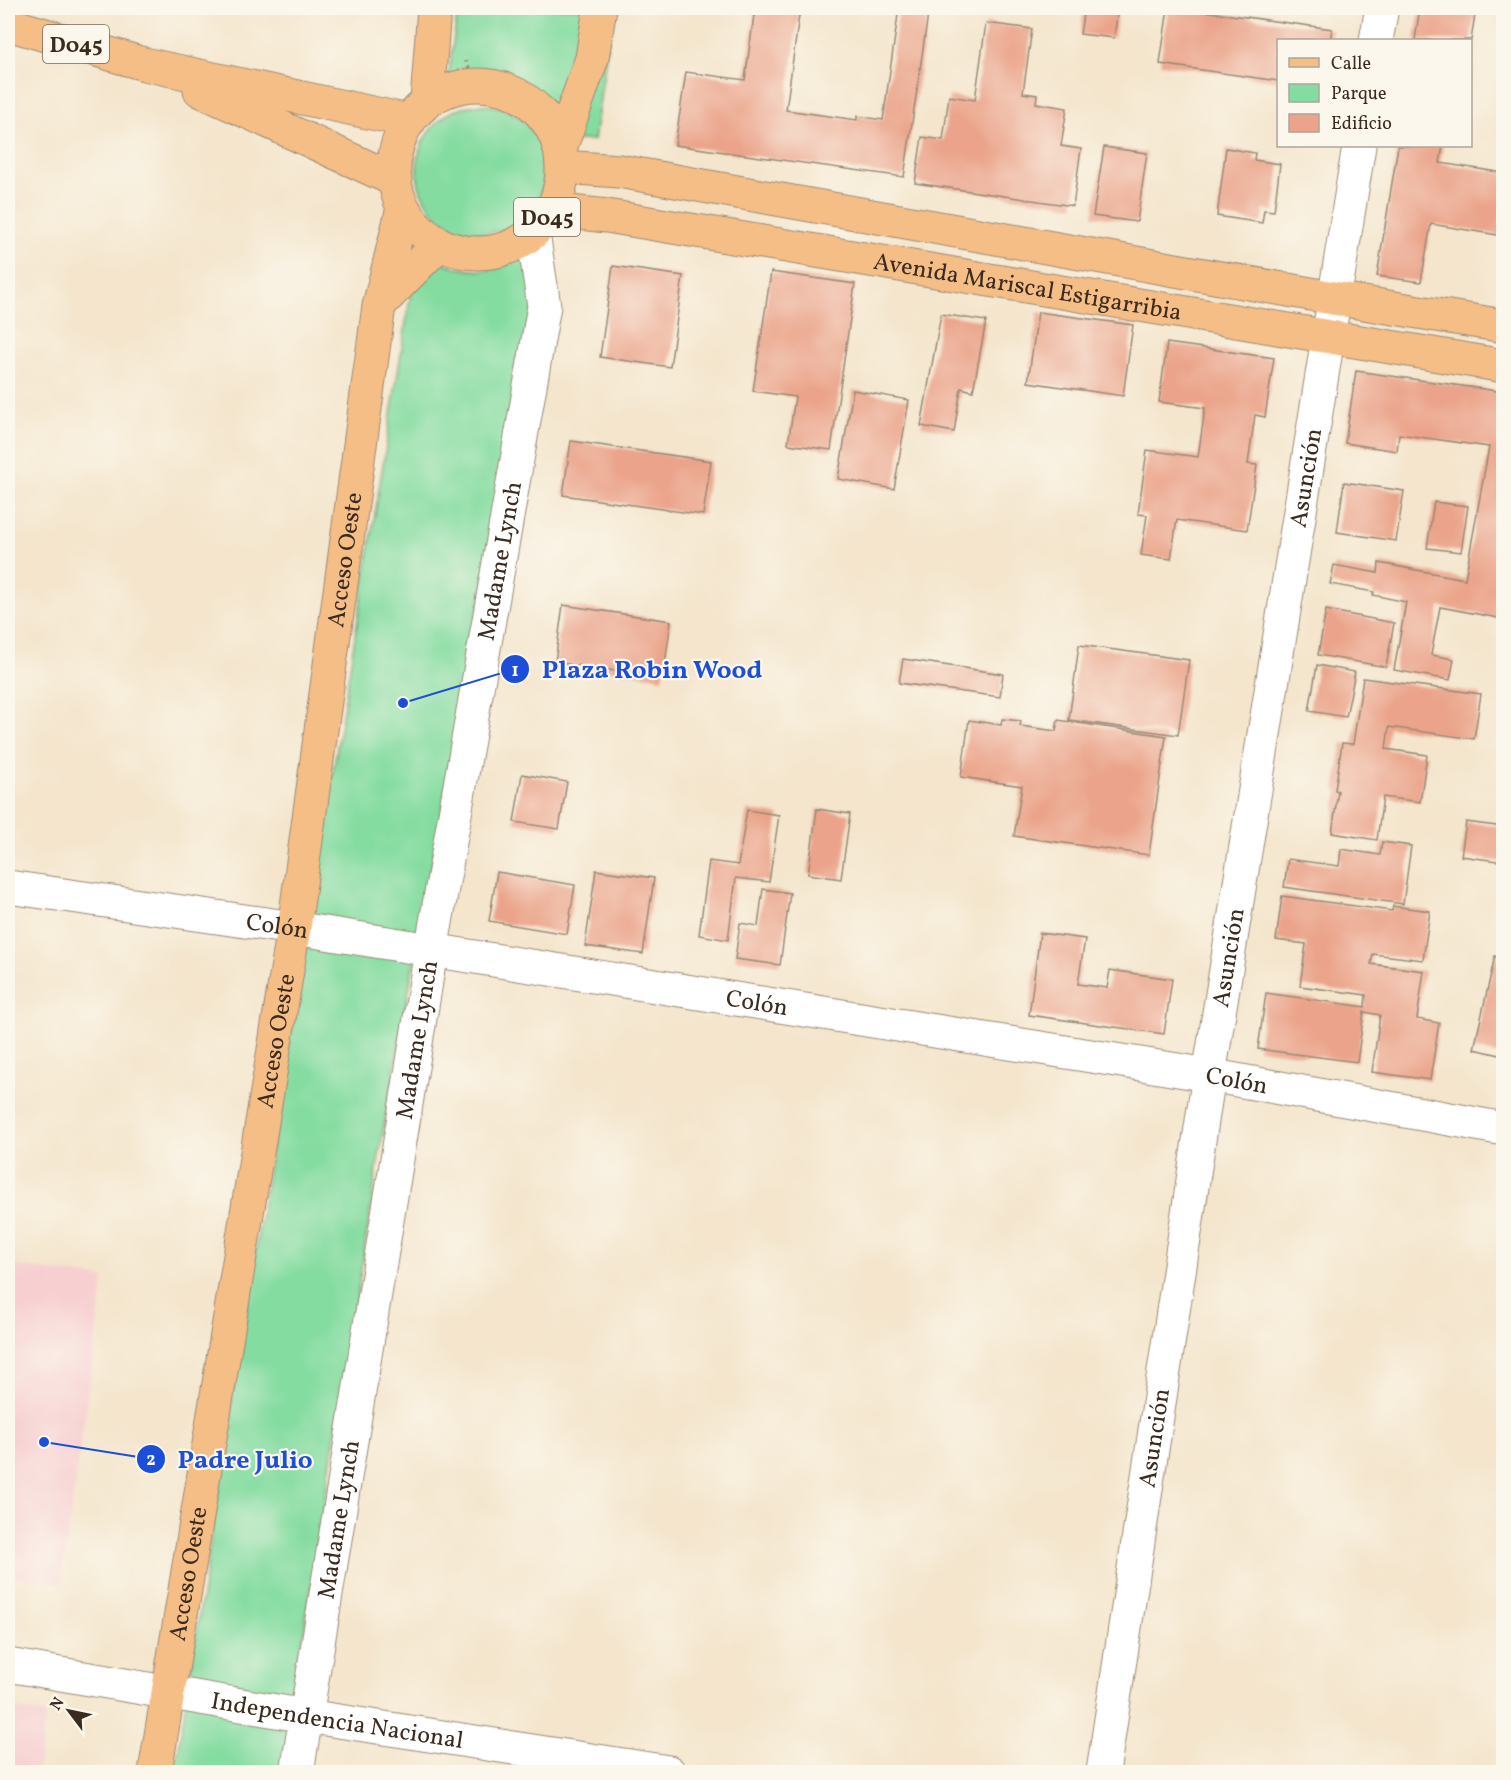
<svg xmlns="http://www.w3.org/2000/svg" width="1511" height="1780" font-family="Vollkorn,serif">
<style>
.built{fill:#f7cfd1}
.green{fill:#84dca0;stroke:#60835f;stroke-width:1.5}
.building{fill:#eba48b}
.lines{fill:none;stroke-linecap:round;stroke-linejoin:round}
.minor-casing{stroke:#988875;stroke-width:35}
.major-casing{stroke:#988875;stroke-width:35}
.path{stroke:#988875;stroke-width:4;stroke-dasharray:1.5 4.5;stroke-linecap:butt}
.minor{stroke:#fff;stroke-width:33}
.major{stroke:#f6be87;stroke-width:33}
.labels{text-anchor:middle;stroke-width:4.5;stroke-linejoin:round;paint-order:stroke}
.shield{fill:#fbf7ec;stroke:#75685c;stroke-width:1.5}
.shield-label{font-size:22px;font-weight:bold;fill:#3b2a1e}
.street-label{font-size:24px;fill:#3b2a1e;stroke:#fbf7ec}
.leader{fill:none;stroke:#1d4ed8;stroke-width:2}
.callout-dot{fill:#1d4ed8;stroke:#fbf7ec;stroke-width:2}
.mark-label{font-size:18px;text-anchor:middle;font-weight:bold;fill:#fff}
.callout-label{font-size:26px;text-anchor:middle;font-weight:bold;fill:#1d4ed8;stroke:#fbf7ec;stroke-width:4.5;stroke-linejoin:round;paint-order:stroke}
</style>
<rect width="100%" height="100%" fill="#fbf7ec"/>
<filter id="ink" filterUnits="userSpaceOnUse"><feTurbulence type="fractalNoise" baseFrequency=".0167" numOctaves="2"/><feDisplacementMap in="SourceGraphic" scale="12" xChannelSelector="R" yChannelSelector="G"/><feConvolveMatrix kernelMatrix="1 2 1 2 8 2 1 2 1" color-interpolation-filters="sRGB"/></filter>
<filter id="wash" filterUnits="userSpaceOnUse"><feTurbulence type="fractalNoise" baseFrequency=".008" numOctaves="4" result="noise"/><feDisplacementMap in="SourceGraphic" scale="24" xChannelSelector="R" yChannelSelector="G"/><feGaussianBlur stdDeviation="1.35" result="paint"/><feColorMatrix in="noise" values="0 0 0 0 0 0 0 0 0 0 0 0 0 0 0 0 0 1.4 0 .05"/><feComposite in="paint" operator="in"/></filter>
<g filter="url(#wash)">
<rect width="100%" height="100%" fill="#f4e5cc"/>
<g class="built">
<polygon points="14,1266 104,1278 61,1583 8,1576 8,1309"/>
<polygon points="8,1707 46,1714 37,1772 8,1772"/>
</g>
<g class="green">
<polygon points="458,8 613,8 594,140 571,140 558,108 508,77 448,79"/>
<circle cx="481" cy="169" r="64"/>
<path d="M546 243 382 1136 282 1772H175L253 1265 418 249C467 280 500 277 546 243Z"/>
</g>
<g id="blocks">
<g class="building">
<polygon points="755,8 800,8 786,110 857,120 857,116 883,120 899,8 929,8 904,177 675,145 686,72 745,80"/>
<polygon points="1084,8 1118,8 1114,38 1080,34"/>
<polygon points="1168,8 1181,8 1332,29 1330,40 1278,40 1278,81 1160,64"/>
<polygon points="1420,8 1476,8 1471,40 1415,40"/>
<polygon points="986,23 1032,29 1023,93 1037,95 1036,103 1067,108 1061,146 1081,149 1073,206 915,183 922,137 943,140 949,96 975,100"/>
<polygon points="1398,146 1443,146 1440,163 1504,173 1504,236 1431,224 1421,282 1377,276"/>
<polygon points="1104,147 1147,153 1137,222 1093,216"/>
<polygon points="1226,148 1255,153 1254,160 1280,164 1274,211 1264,210 1262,223 1217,216"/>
<polygon points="613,266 683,276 670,367 600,357"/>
<polygon points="771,272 855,284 831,450 788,444 795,397 753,391"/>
<polygon points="1038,312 1133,325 1123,396 1028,382"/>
<polygon points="941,314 986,321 973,391 961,388 954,432 921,426"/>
<polygon points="1167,343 1274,358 1265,417 1255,415 1248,464 1257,465 1247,530 1177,520 1171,559 1141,555 1147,515 1138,514 1147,450 1198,457 1205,408 1159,402"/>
<polygon points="1356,371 1504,392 1504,619 1440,607 1431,655 1454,659 1450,680 1394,670 1406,602 1373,595 1374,592 1330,584 1334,565 1378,573 1379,563 1465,579 1489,447 1399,434 1397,451 1345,443"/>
<polygon points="853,390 909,400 894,489 838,479"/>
<polygon points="571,441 711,461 703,515 563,495"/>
<polygon points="1344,482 1404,491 1396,541 1337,532"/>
<polygon points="1434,502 1468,506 1461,552 1427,548"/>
<polygon points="563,605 671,621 663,678 555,662"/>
<polygon points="1326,610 1394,623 1386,667 1318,655"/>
<polygon points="1079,645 1189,660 1178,735 1069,720"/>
<polygon points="903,659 1003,674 1000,697 899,683"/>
<polygon points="1317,665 1355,672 1346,717 1309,711"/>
<polygon points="1363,678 1481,694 1474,739 1389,727 1386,749 1427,755 1420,802 1383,797 1377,840 1332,833 1338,791 1335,790 1342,743 1353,744"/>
<polygon points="1002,719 1021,721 1020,726 1056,731 1058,720 1166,736 1149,855 1014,836 1022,786 961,777 969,720 1001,725"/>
<polygon points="522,774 567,782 559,829 514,822"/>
<polygon points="817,809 850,814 841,879 808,874"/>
<polygon points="747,810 779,815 769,882 736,878 728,940 699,935 709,861 738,865"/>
<polygon points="1466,822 1504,827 1504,862 1461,856"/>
<polygon points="1382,842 1411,846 1403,904 1284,887 1288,859 1339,866 1341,849 1380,855"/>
<polygon points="596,870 654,878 643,954 585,946"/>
<polygon points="497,872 575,885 567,934 489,921"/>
<polygon points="763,889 790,893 780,965 735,959 740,923 758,926"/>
<polygon points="1282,896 1392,911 1393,906 1430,911 1423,960 1373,954 1371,964 1424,971 1417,1019 1439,1023 1430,1080 1372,1072 1380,1015 1364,1012 1357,1062 1258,1049 1266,993 1365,1007 1366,995 1300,986 1306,944 1276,940"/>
<polygon points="1040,933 1085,939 1078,984 1107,988 1110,970 1172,979 1164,1034 1029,1015"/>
<polygon points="1495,956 1504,958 1504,1056 1474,1049"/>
</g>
</g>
</g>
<g filter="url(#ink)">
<use href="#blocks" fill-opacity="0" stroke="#988875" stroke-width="1.5"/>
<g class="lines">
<g class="minor-casing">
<g id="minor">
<polyline points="1376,40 1382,8"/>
<path id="s1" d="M8 887 294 928 1209 1075 1504 1129"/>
<path id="s2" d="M8 1665 306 1716 669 1772"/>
<path id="s3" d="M297 1772 431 951 544 306 533 233"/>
<path id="s4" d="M1103 1772 1209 1075 1359 146"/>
</g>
</g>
<g class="major-casing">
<g id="major">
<polyline points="8,24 144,64 409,121"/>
<circle cx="478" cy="169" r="84"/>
<polyline points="200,90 395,180"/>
<polyline points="427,102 434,8"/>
<polyline points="560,149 592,58 600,8"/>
<polyline points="563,167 619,171 1333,298 1504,326"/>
<path id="s5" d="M552 210 607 216 1504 366"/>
<polyline points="380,304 439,244"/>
<path id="s6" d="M155 1772 294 928 379 306 403 208"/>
</g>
</g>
<polyline class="path" points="466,61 477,85"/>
<use href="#minor" class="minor"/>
<use href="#major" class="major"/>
</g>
</g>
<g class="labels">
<g class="shield">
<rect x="43" y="25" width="66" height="38" rx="4.5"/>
<rect x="514" y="198" width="66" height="38" rx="4.5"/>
</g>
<g class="shield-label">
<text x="76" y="52">D045</text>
<text x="547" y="225">D045</text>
</g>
<g class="street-label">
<text dy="8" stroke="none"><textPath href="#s5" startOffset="482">Avenida Mariscal Estigarribia</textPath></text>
<text dy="8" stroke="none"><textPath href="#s4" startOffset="1310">Asunción</textPath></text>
<text dy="8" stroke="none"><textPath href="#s6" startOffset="1227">Acceso Oeste</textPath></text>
<text dy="8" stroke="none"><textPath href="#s3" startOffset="1228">Madame Lynch</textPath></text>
<text dy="8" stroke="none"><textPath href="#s1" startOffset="272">Colón</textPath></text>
<text dy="8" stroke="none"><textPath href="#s4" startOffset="824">Asunción</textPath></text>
<text dy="8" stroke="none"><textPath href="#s1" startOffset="758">Colón</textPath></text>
<text dy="8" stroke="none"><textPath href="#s3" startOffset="742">Madame Lynch</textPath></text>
<text dy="8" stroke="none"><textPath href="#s6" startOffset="741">Acceso Oeste</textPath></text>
<text dy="8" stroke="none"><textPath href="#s1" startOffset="1244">Colón</textPath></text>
<text dy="8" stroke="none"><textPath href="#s4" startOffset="338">Asunción</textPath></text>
<text dy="8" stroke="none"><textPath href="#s3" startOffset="256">Madame Lynch</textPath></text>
<text dy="8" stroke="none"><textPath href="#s6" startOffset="201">Acceso Oeste</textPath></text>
<text dy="8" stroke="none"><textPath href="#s2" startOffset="334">Independencia Nacional</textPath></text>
</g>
</g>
<path class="leader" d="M403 703L515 669M44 1442L151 1459"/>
<g class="callout-dot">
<circle cx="403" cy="703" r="6"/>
<circle cx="44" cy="1442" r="6"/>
<circle cx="515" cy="669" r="15"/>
<circle cx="151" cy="1459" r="15"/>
</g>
<g class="mark-label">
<text x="515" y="676">1</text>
<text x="151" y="1465">2</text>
</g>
<g class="callout-label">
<text x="652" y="678">Plaza Robin Wood</text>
<text x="245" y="1468">Padre Julio</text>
</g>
<rect width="1511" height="1780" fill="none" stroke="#fbf7ec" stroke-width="30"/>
<rect x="1277" y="39" width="195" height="108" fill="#fbf7ec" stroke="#aea59a" stroke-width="1.5"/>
<rect x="1289" y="58" width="30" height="9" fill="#f6be87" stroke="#aea59a" stroke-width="1.5"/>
<text x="1331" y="69" font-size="18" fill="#3b2a1e">Calle</text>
<rect x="1289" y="84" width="30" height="18" fill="#84dca0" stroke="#aea59a" stroke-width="1.5"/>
<text x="1331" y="99" font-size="18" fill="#3b2a1e">Parque</text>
<rect x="1289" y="114" width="30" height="18" fill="#eba48b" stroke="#aea59a" stroke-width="1.5"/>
<text x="1331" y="129" font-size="18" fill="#3b2a1e">Edificio</text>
<g transform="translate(69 1711) rotate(302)" stroke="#fbf7ec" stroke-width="4.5" paint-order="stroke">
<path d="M0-4.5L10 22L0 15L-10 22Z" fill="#3b2a1e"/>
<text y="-9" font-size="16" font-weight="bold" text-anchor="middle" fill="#3b2a1e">N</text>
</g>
</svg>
